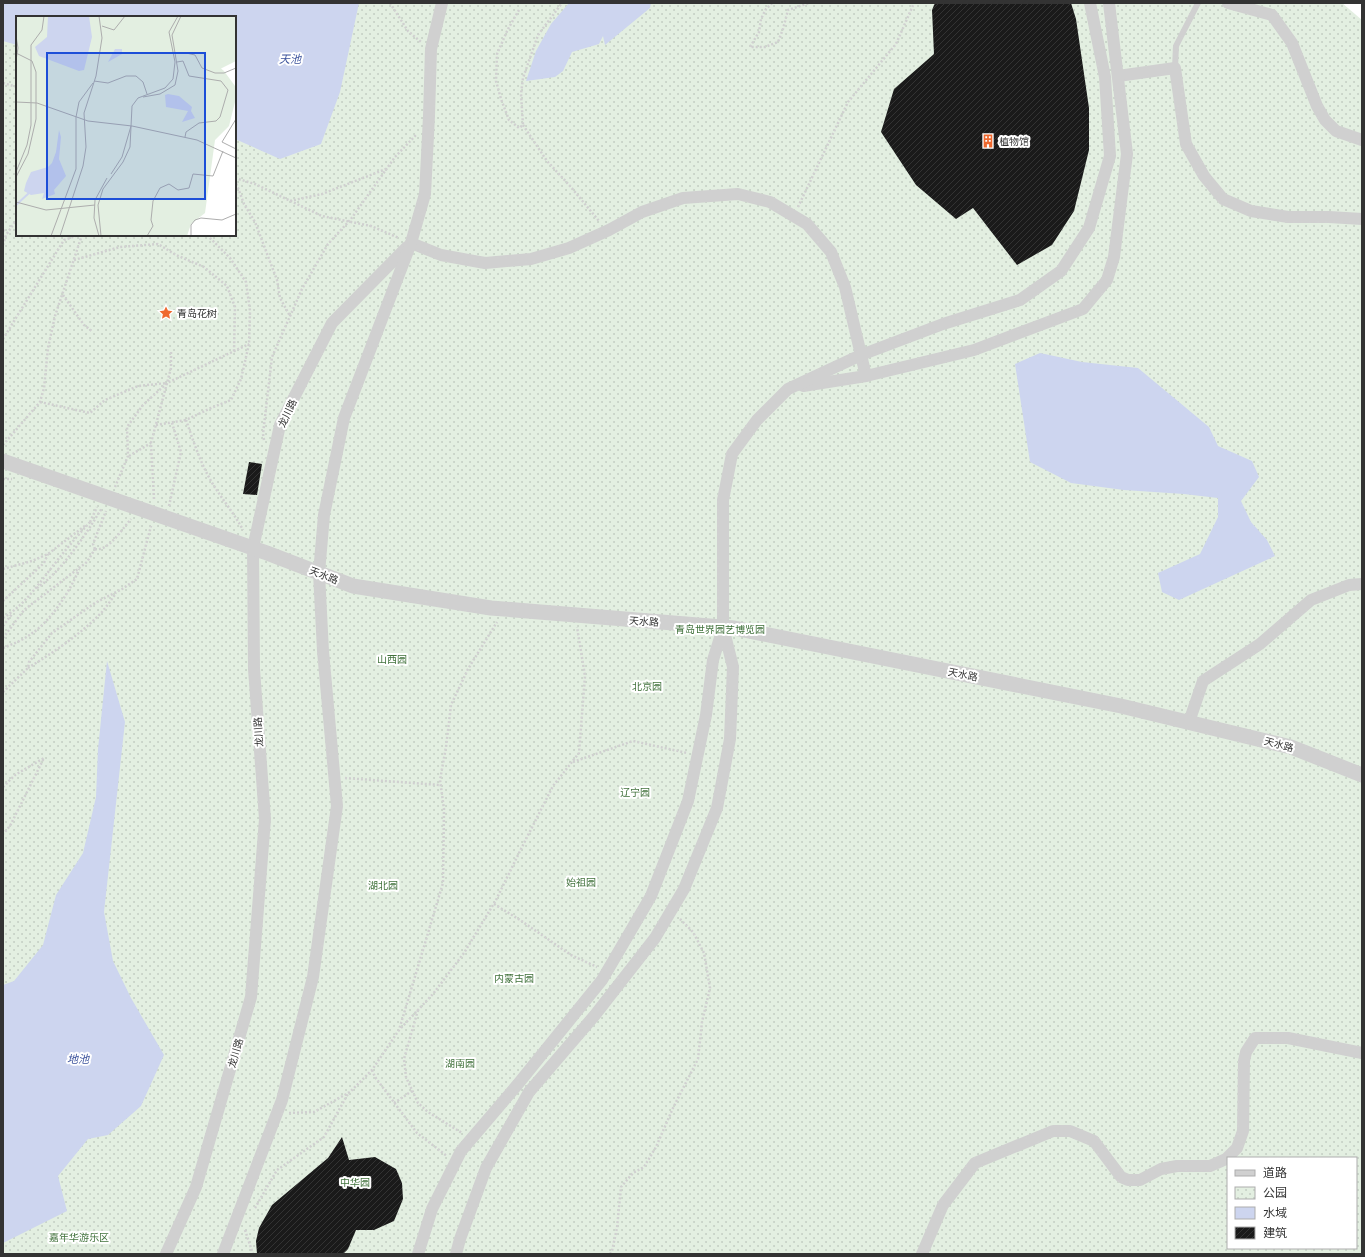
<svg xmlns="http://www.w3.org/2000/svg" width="1365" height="1257" font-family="Signika,'Noto Sans SC',sans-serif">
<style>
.park{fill:url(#park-dots);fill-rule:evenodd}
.water{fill:#cdd5ef}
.building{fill:url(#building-hatch)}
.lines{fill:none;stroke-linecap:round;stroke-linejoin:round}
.path{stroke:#d0d0d0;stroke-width:2.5;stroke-dasharray:2 2;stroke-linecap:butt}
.service{stroke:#d0d0d0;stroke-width:6}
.minor{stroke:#d0d0d0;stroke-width:12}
.tertiary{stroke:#d0d0d0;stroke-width:15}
.labels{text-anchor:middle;stroke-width:4;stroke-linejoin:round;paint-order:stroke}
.poi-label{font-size:10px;fill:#333;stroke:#fff;text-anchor:start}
.street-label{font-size:10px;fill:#333;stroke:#fff}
.park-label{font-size:10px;fill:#41723c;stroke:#fff}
.water-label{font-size:11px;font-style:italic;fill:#3a519b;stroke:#fff}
.inset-river{fill:none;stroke:#cdd5ef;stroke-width:2}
.inset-road{fill:none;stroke:#adadad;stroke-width:1}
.view{fill:#1d4ed8;fill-opacity:0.15;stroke:#1d4ed8;stroke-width:2}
.inset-edge{fill:none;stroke:#333;stroke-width:2}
</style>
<defs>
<pattern id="park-dots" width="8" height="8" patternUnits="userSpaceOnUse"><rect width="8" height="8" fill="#e3efe1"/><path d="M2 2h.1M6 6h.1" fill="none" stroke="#c3cdc2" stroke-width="1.8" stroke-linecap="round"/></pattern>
<pattern id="building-hatch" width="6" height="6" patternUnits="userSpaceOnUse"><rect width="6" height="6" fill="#1a1a1a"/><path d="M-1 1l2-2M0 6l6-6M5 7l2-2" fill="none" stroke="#333"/></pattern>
</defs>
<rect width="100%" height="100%" fill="#fff"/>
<path class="park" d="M3 3H1342L1362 20V1254H3ZM17 17H235V235H17ZM1228 1158H1356V1248H1228Z"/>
<g class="water">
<polygon points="3,3 359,3 340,92 321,144 280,159 235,139 235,17 17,17 17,45 3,41"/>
<polygon points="569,3 651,3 650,8 605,45 603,36 599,44 572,52 563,71 555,77 526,81 536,51 551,24"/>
<polygon points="1040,353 1082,362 1138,368 1209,427 1218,446 1252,461 1259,477 1241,501 1251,522 1267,540 1275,556 1179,600 1162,592 1158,573 1200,554 1218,517 1218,498 1184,494 1124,490 1071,483 1030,462 1015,364"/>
<polygon points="107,661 125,722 104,912 113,961 131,998 164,1055 141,1106 108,1135 88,1139 58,1176 67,1211 3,1243 3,985 14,981 43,945 56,895 83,853 96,797 98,749"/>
</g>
<g class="building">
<polygon points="935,3 1071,3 1076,19 1089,108 1089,150 1074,211 1052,245 1017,265 973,208 956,219 916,185 881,132 894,89 934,54 932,10"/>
<polygon points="249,462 262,464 257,495 243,494"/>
<polygon points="342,1137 349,1160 375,1157 396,1169 402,1183 403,1199 394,1221 374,1230 356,1230 348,1249 343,1254 257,1254 256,1241 259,1228 272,1205 328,1158"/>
</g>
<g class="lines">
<g class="path">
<polyline points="390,3 408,31 421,42"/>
<polyline points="772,3 766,9 761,19 759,32 750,47 765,47 778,42 783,29 788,10 809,3"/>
<polyline points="519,10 508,29 497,54 496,81 501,99 509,120 519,128 523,125 521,94 523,78 538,35 562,3"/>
<polyline points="3,83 17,87"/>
<polyline points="523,125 547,161 570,186 599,221"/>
<polyline points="235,178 255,184 322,216 371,226 399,238"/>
<polyline points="235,180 244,204 255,222 277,280 280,298 290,316"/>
<polyline points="290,201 322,194 386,169"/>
<polyline points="798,207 848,102 896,44 914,3"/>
<polyline points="3,230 5,231"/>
<path d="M207 235 230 258 246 282 250 311 249 344 241 379 231 400 211 408 186 420C193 440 200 462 211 481 221 498 234 513 243 530"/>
<polyline points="3,245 6,235 17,219"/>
<polyline points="74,260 120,247 158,244 176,255 204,267 227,286 235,307 234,352"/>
<polyline points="63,295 84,325 93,332"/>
<polyline points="3,339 64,240 79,235"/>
<polyline points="40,402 90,413 105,400 138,386 167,383"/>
<polyline points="156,425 186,420"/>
<polyline points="264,440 263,434 272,357 302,289 328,244 351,219 395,157 416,135"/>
<polyline points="3,445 40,402 44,388 48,348 55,316 82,235"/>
<polyline points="129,456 151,443"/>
<polyline points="3,479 12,479"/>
<polyline points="115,487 128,456 127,427 143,405 167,383 171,368 171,352"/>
<polyline points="154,499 151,443 167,383 249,344"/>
<polyline points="169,506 181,452 172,423"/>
<polyline points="90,522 97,507"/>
<path d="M95 549C108 552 123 528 131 519"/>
<polyline points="95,549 93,544 106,511"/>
<polyline points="3,569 32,561 48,554 86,525"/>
<path d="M37 588C62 571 86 534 102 508"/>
<polyline points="3,601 44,563 48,554"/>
<path d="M3 618C26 604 40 582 56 562 67 548 79 534 91 521"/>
<polyline points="3,626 12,614"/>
<polyline points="3,638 24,610 87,562 95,549"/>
<path d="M3 648C13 644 23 640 31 634 51 621 71 590 79 569"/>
<path d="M28 668C54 652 81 634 102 612 107 606 112 599 116 593"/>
<polyline points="3,692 28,668 29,662 52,633 95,603 122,589 137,579 151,526"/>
<polyline points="573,762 633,741 687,753"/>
<polyline points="345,778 440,785"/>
<polyline points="3,787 15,775 44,758 10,826 3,834"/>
<polyline points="494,904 520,920 571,955 597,967"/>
<polyline points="418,1010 404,1059 406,1077 418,1103 428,1112 462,1133"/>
<polyline points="401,1028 433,994 464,953 496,900 521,849 553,786 579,753 585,676 577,627"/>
<polyline points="372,1070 375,1077 417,1133 447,1156"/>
<polyline points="394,1103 412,1091"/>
<polyline points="289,1113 314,1112 350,1092 372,1070 399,1030 443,883 444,809 440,780 446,747 451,705 468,669 497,622"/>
<polyline points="255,1208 277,1170 324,1137 349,1092"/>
<polyline points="245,1230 253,1254"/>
<polyline points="610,1254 612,1251 617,1228 621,1187 633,1173 644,1167 656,1147 673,1108 698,1059 702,1022 710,988 704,953 693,932 680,919"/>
</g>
<polyline class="service" points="1175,68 1176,46 1198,3"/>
<g class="minor">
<polyline points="1228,3 1272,15 1292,43 1317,106 1325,120 1336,131 1362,140"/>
<polyline points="1118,76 1175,68 1186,144 1204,176 1223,199 1251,211 1288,217 1329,217 1362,219"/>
<polyline points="411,243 441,255 485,263 531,259 569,248 609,230 642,212 683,198 738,194 770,202 807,224 831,252 845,287 866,376"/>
<polyline points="803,386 866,376 974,350 1083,309 1107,280 1114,257 1127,154 1109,3"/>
<polyline points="1189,722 1203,681 1260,644 1311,600 1349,585 1362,584"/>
<polyline points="166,1254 196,1187 251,997 265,819 254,669 253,548 280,425 332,323 407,247"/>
<polyline points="223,1254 282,1100 313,977 337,806 323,651 319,573 324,515 344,418 411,243 425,194 429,116 431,49 442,3"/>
<polyline points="418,1254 432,1209 461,1151 518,1084 602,980 651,896 688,801 706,715 713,660 723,628"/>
<polyline points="456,1254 460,1239 486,1168 529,1092 595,1015 655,938 684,889 717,808 730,739 733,667 723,627 723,500 732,454 757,420 788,389 861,355 943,324 1020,300 1061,271 1089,228 1110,156 1105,77 1090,3"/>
<polyline points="922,1254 943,1205 975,1163 1053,1131 1070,1131 1094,1141 1121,1177 1128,1180 1140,1180 1161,1169 1177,1166 1210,1166 1226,1159 1237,1148 1243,1131 1244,1061 1246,1052 1255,1038 1288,1038 1362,1053"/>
</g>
<polyline class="tertiary" points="3,461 267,553 353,586 491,608 734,628 1121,706 1291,747 1362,775"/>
</g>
<defs>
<g id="building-bare" transform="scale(1.08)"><path d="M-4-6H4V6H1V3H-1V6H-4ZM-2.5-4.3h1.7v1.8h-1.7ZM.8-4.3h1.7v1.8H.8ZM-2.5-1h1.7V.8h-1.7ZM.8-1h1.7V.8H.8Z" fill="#ef692f" stroke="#fff" stroke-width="2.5" paint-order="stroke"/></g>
<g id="sight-bare" transform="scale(1.08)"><path d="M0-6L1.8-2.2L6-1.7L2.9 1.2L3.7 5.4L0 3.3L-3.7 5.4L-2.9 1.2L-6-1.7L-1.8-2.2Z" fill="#ef692f" stroke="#fff" stroke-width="2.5" paint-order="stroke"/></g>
</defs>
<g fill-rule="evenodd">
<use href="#building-bare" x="988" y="141"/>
<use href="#sight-bare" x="166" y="313"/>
</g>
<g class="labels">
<g class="poi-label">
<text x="999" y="145">植物馆</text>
<text x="177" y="317">青岛花树</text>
</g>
<g class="street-label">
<text transform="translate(287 413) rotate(-65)" y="4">龙川路</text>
<text transform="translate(324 575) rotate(21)" y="4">天水路</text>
<text transform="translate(644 621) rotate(4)" y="4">天水路</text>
<text transform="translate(963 674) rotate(11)" y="4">天水路</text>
<text transform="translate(258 732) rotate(-94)" y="4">龙川路</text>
<text transform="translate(1279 744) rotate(15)" y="4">天水路</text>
<text transform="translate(235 1053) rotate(-74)" y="4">龙川路</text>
</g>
<g class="park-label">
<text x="720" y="633">青岛世界园艺博览园</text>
<text x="392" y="663">山西园</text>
<text x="647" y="690">北京园</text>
<text x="635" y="796">辽宁园</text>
<text x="581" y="886">始祖园</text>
<text x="383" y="889">湖北园</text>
<text x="514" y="982">内蒙古园</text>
<text x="460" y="1067">湖南园</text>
<text x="355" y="1186">中华园</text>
<text x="79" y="1241">嘉年华游乐区</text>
</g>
<g class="water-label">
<text x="290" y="63">天池</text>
<text x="78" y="1063">地池</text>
</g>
</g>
<g transform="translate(16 16)">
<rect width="220" height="220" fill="#fff"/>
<path d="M172 0H220V45L198 56 181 61Z" fill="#e3efe1"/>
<path d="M0 0H196L184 35 208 55 219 70V86L213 110 199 124 189 197 175 208 171 220H0Z" fill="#e3efe1"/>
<path d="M32 0H73L76 21 68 54 63 55 23 40 19 31 31 21ZM99 33H106V38L92 46ZM152 78 163 80 176 91 175 95 179 102 166 106 172 95 150 91 149 79ZM43 114 45 121 43 143 50 160 38 174 39 178 26 183 28 177 15 179 8 175 10 167 15 156 32 151 36 147 40 136Z" fill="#cdd5ef"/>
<path class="inset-river" d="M0 189 13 177"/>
<path class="inset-road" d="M86 10 98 14 109 0M0 20 2 32 0 44M0 37 16 45M170 37 179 39 186 52 199 57H208L220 52M161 46 167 45 173 60 205 65 212 74 204 101 200 105 183 107 170 116 169 121M78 65 92 67 110 60H120L127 66 131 78M127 81 144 78 159 69 162 55 156 19 165 0M0 86 21 87 72 105 116 110 181 124 220 142M220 103 206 126 220 133M0 156 11 129 15 109V29L26 14 28 0M95 158 106 141 115 110M0 161 12 138 20 103V56L16 45M0 186 30 194 79 189M35 220 60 153V101L63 86 77 67M44 220 67 150 70 131 68 97 80 60 86 22 83 0M83 220 78 202 79 184 91 162M85 220 82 189 87 173 107 146 114 131 116 90 122 82 149 72 157 63 159 46 153 16 162 0M131 220 137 210 135 204 137 185 144 172 153 168 162 174 173 172 177 158 197 160 207 135M175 220V209L179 204 185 202 206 204 220 198"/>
<path class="view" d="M31 37H189V183H31Z"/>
<rect width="220" height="220" class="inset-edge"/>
</g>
<rect width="1365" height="1257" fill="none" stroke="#333333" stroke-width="8"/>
<rect x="1227" y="1157" width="130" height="92" fill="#ffffff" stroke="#adadad"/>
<rect x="1235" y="1170" width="20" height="6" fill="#d0d0d0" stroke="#adadad"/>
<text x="1263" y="1177" font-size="12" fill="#333333">道路</text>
<rect x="1235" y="1187" width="20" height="12" fill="url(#park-dots)" stroke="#adadad"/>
<text x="1263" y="1197" font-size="12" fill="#333333">公园</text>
<rect x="1235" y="1207" width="20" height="12" fill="#cdd5ef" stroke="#adadad"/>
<text x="1263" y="1217" font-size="12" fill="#333333">水域</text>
<rect x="1235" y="1227" width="20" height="12" fill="url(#building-hatch)" stroke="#adadad"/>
<text x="1263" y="1237" font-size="12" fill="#333333">建筑</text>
</svg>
